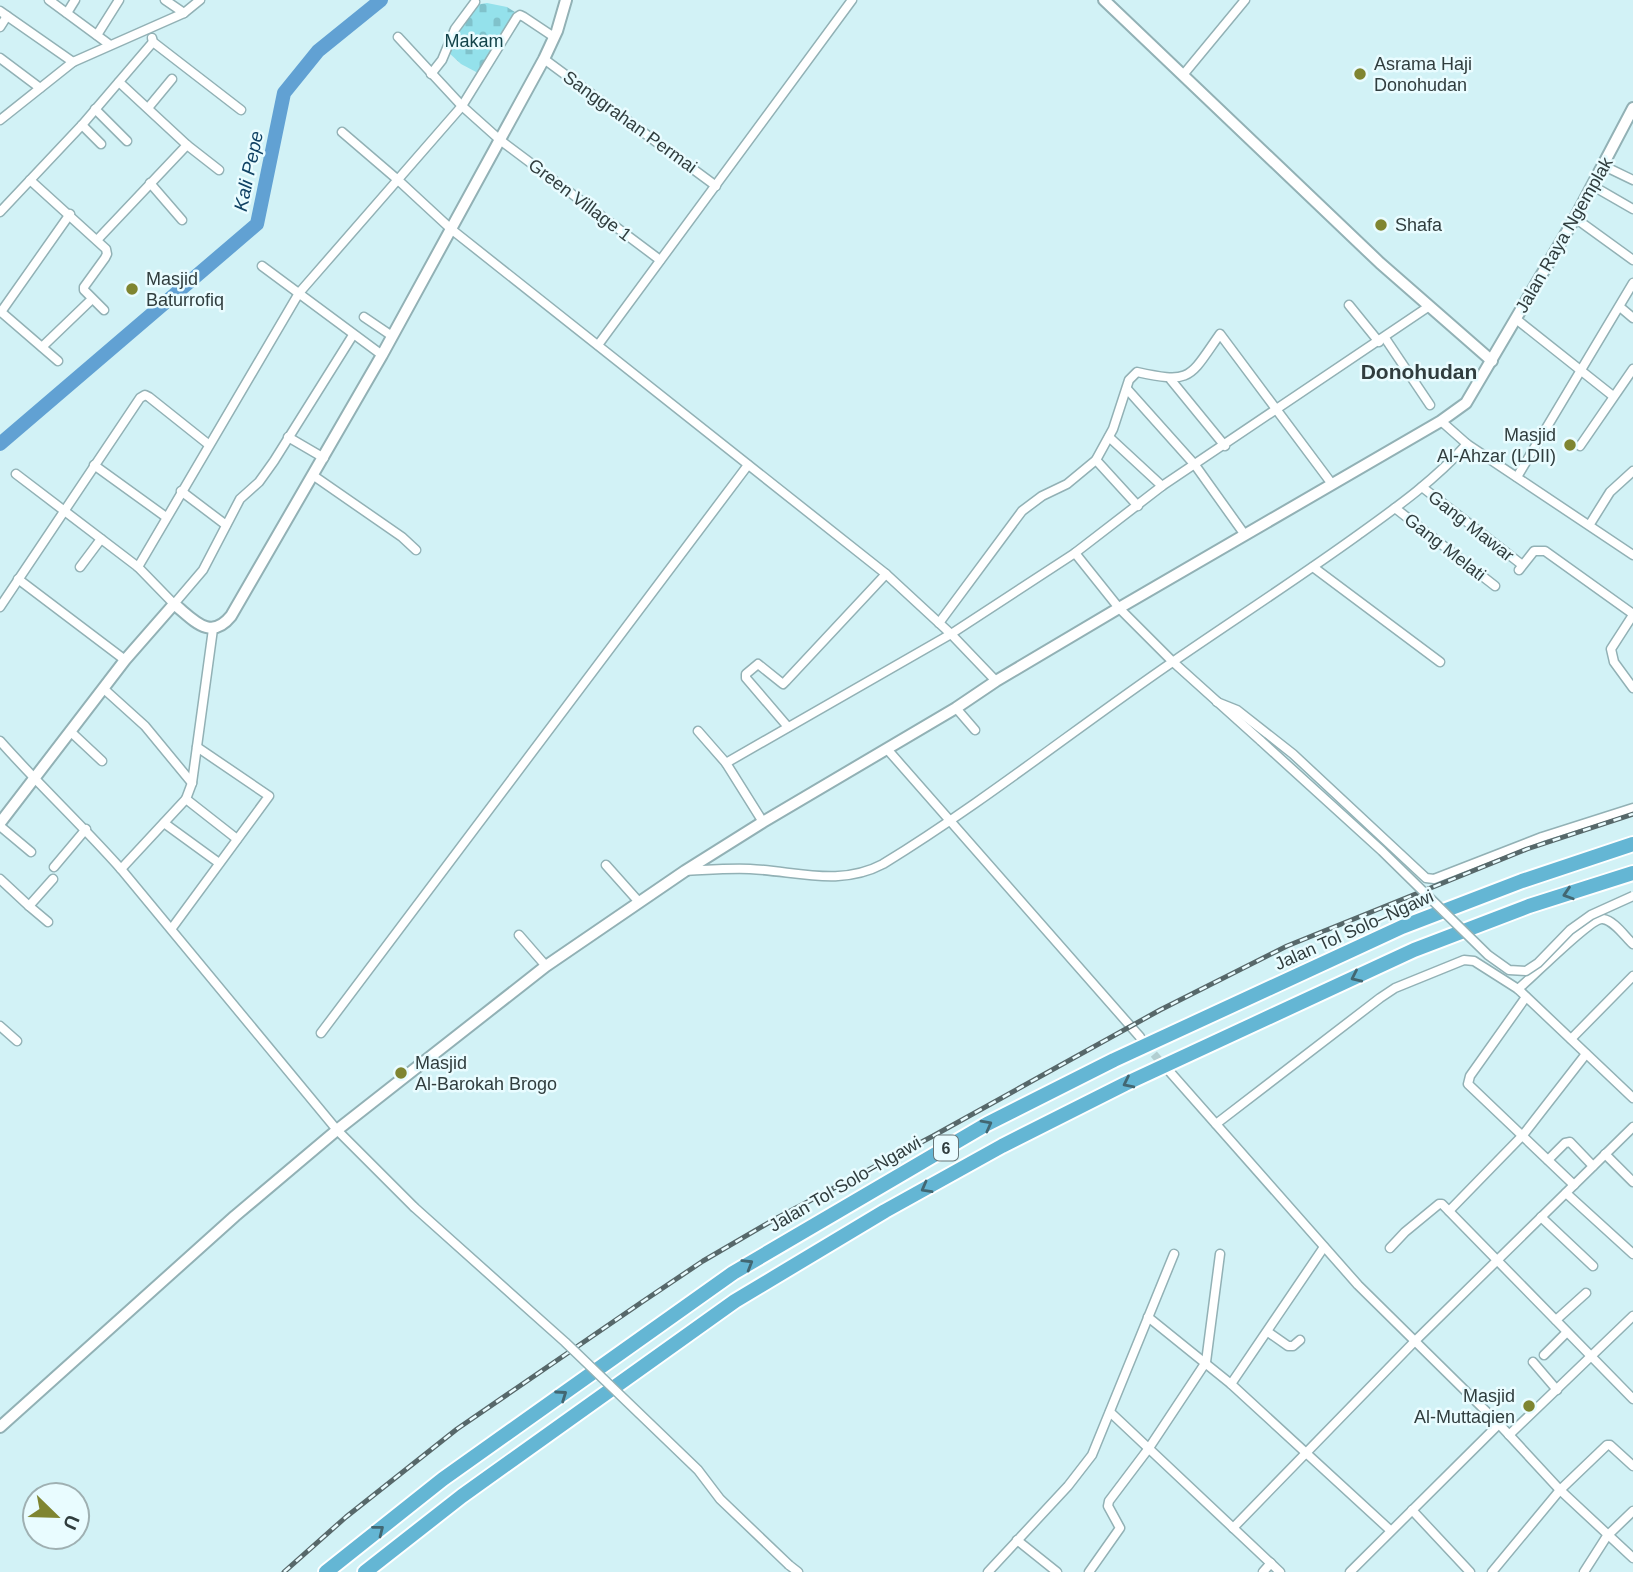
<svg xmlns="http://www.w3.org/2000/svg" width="1633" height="1572" font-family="Arial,sans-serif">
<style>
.cemetery{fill:url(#cemetery-stones)}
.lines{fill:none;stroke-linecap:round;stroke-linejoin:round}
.river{stroke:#61a1d3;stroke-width:14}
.street-tunnel{stroke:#b2ced1;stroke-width:8;stroke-dasharray:8 4;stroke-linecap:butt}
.street-casing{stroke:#92b1b5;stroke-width:11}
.secondary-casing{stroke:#92b1b5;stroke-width:14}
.highway-casing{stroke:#fff;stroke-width:18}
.street{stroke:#fff;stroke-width:8}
.secondary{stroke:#fff;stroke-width:10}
.highway{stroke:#64b6d4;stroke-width:14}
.rail-casing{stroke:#57686a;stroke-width:5}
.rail{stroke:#e9fcff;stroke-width:2.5;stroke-dasharray:8;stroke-linecap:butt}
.street-bridge-casing{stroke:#92b1b5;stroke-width:11;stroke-linecap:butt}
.street-bridge{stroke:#fff;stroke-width:8}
.oneway{stroke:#426772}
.poi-dot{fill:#7f8531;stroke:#e9fcff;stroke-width:2.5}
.labels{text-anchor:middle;stroke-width:5;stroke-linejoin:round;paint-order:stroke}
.shield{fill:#e9fcff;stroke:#687678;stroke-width:2}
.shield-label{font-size:16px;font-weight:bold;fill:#303d3e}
.park-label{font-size:18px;fill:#124349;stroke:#e9fcff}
.poi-label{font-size:18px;fill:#303d3e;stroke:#e9fcff;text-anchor:start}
.street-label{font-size:18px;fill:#303d3e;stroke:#e9fcff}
.water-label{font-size:19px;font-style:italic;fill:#104264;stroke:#e9fcff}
.quarter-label{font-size:21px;font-weight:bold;fill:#303d3e;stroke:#e9fcff}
</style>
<defs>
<pattern id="cemetery-stones" width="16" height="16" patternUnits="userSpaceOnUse" patternTransform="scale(1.75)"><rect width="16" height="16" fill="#94e1eb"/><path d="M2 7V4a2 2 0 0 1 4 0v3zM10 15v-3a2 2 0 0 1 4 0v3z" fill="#80c2cb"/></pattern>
</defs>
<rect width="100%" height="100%" fill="#d2f2f6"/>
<polygon class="cemetery" points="487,3 507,7 515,12 478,73 461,64 448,52 450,41 475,5"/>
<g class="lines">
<polyline class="river" points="0,444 257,224 284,93 318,51 381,0"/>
<polyline class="street-tunnel" points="1146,1045 1165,1067"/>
<g class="street-casing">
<g id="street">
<polyline points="49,0 110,45"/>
<polyline points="165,0 184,13"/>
<polyline points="0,11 73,62"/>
<polyline points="67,13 75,0"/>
<polyline points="0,27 7,16"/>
<polyline points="97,35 119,0"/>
<polyline points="398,37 462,106 500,140 660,260"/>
<polyline points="152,38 153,42 241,110"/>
<polyline points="0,58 40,88"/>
<polyline points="544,59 716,186"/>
<polyline points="431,74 442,60 455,29 475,2"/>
<polyline points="1183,75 1245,0"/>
<polyline points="119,82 187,145 219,170"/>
<polyline points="148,108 172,79"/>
<polyline points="95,109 127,141"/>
<polyline points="0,120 73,62 184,13 200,0"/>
<polyline points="82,125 101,144"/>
<polyline points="342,132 398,180 451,229 886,574 951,634 996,681"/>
<polyline points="1604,166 1633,180"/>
<polyline points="30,180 106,249 107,254 105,258 84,287 84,290 104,310"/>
<polyline points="150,183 182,220"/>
<polyline points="1593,186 1633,209"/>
<polyline points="0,212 82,125 153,42"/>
<polyline points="1575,218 1633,260"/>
<polyline points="98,239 187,145"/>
<polyline points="262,266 382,355"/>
<polyline points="1349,305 1379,342"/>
<polyline points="1620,307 1633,318"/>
<polyline points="0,311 58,361"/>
<polyline points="1,312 70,214"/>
<polyline points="364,317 392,336"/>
<polyline points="1516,319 1613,396"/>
<polyline points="1385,338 1430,405"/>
<polyline points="598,345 852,0"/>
<polyline points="42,347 92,299"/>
<polyline points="1171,380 1225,446"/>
<polyline points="1127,389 1195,465 1245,535"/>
<polyline points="1441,421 1467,444 1633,555"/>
<polyline points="288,437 324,458"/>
<polyline points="1109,437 1162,486"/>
<polyline points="1580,446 1633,369"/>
<polyline points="1096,460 1138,506"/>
<polyline points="94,465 166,517"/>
<polyline points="16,474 138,567 174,604 203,570 240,499 259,482 274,461 353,335"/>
<polyline points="314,476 402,537 416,550"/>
<polyline points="1517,477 1633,283"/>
<polyline points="1422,487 1521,564"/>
<polyline points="181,491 226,525"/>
<polyline points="1395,508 1495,586"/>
<polyline points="1590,524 1610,492 1633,471"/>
<polyline points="1075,553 1119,608 1172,661 1261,741"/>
<polyline points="80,567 101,539"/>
<polyline points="138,567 299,293 462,106 517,17 520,15 524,17 554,37"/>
<polyline points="1313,567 1440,662"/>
<polyline points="1519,570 1534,551 1545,551 1633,614"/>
<polyline points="18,579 125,660"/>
<polyline points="0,607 140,398 145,395 149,397 208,444"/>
<polyline points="1633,615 1611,649 1614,662 1633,688"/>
<path d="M939 623 1022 511 1042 496 1067 484 1096 460 1113 429 1129 380 1137 372C1192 384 1189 378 1220 334L1332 484"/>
<polyline points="213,629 192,783 186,799 237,839"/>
<polyline points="104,689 145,726 192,783"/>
<polyline points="1217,702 1237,710 1293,754 1426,878 1434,879 1542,837 1633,808"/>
<polyline points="956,708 975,730"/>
<polyline points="788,727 746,678 746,674 758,664 783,684 786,681 886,574"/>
<polyline points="698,731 726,763 763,822"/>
<polyline points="71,732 102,761"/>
<path d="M0 741C39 785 82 825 121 869L337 1130 414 1207"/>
<polyline points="887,749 1140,1037"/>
<polyline points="726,763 951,634 1075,553 1162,486 1428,307"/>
<polyline points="164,823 219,863"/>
<polyline points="0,826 31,852"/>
<polyline points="606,865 639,902"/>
<polyline points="54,867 86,829"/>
<polyline points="121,869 186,799"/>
<path d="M685 871C707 870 729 868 750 869 796 871 840 887 883 864 984 802 1076 728 1174 661 1235 619 1297 579 1358 535 1397 507 1435 480 1467 444"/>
<polyline points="0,879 29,906 53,879"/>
<polyline points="29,906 48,922"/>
<polyline points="172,928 269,796 197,747"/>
<polyline points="519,935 546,966"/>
<path d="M1518 989C1532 978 1591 917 1603 919 1615 921 1625 937 1633 944"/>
<polyline points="1526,997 1470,1076 1468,1084 1574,1185"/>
<polyline points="0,1026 17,1041"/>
<polyline points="321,1033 748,465"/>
<polyline points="1571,1039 1633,976"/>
<polyline points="1170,1072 1358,1285 1499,1424 1560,1490 1633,1558"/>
<polyline points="1216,1124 1380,998 1395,988 1464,960 1474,961 1518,989 1633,1098"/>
<polyline points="1605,1154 1633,1182"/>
<polyline points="1548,1160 1565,1143 1570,1142 1593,1166"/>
<polyline points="1566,1193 1633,1254"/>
<polyline points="1449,1211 1523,1135 1586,1054"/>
<polyline points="1541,1217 1593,1266"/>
<polyline points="1390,1248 1405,1232 1439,1204 1442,1204 1633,1399"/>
<polyline points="1148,1317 1231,1384 1390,1530"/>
<polyline points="1556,1320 1586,1293"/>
<polyline points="1268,1332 1288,1346 1293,1346 1300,1340"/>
<polyline points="1544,1355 1566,1333"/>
<polyline points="1533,1362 1557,1390"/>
<polyline points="1231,1384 1324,1247"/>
<polyline points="1110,1412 1280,1572"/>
<polyline points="1509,1435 1633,1316"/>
<polyline points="1412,1510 1470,1572"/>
<polyline points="1233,1528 1415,1341 1633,1127"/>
<polyline points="1017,1540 1057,1572"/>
<polyline points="789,1565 798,1572"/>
<polyline points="988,1572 1068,1486 1092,1455 1174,1254"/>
<polyline points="1089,1572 1120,1528 1108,1506 1109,1501 1149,1448 1206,1362 1220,1254"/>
<polyline points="1263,1572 1271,1563"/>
<polyline points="1350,1572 1499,1424"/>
<polyline points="1492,1572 1560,1490 1607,1445 1610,1445 1633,1466"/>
<polyline points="1584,1572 1607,1536 1633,1511"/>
</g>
</g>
<g class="secondary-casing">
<g id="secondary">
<polyline points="1104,0 1380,263 1492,361"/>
<path d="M0 823 125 660 174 604C193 619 210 642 231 616L382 355 544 59 557 31 566 0"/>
<polyline points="0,1427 235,1216 337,1130 546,966 685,871 763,822 956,708 996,681 1119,608 1441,421 1466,403 1575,218 1633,108"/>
</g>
</g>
<g class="highway-casing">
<g id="highway">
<polyline points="326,1572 443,1479 733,1273 987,1124 1114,1060 1402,927 1522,881 1633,844"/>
<polyline points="365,1572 462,1496 735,1301 885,1211 1002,1146 1125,1084 1414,950 1529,906 1633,873"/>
</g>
</g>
<use href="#street" class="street"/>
<use href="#secondary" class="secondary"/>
<use href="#highway" class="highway"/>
<g class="rail-casing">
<polyline id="rail" points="284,1572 346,1517 457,1429 642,1302 703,1261 775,1219 933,1136 1160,1010 1287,946 1527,849 1633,814"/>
</g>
<use href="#rail" class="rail"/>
<g class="street-bridge-casing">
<g id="street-bridge">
<polyline points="1261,741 1382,851 1488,955 1509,970 1526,971 1538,963 1570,930 1591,915 1633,896"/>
<polyline points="414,1207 565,1342 698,1470 720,1499 789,1565"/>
</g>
</g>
<use href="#street-bridge" class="street-bridge"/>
</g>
<defs><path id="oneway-chevron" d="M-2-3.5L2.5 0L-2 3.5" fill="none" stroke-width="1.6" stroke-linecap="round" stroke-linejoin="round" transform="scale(1.75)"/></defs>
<g class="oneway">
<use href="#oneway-chevron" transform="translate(1568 894) rotate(162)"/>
<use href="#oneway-chevron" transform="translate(1356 977) rotate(155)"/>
<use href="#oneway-chevron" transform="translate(1128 1083) rotate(154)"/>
<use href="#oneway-chevron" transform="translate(987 1125) rotate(-28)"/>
<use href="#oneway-chevron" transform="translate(926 1188) rotate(151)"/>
<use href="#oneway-chevron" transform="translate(748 1264) rotate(-31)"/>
<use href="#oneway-chevron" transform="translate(562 1395) rotate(-35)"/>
<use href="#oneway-chevron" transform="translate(379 1530) rotate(-38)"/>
</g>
<g class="poi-dot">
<circle cx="1360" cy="74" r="7"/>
<circle cx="1381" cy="225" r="7"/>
<circle cx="132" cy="289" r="7"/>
<circle cx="1570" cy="445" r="7"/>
<circle cx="401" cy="1073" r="7"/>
<circle cx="1529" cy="1406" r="7"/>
</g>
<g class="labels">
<rect class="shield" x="934" y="1135.5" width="24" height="25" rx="5"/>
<g class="shield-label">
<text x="946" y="1154">6</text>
</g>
<g class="park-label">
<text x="474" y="47">Makam</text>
</g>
<g class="poi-label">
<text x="1374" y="70">Asrama Haji<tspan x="1374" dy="21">Donohudan</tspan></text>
<text x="1395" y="231">Shafa</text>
<text x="146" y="285">Masjid<tspan x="146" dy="21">Baturrofiq</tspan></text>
<text x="1556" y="441" text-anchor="end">Masjid<tspan x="1556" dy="21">Al-Ahzar (LDII)</tspan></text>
<text x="415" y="1069">Masjid<tspan x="415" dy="21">Al-Barokah Brogo</tspan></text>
<text x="1515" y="1402" text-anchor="end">Masjid<tspan x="1515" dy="21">Al-Muttaqien</tspan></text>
</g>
<g class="street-label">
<text transform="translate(630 122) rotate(36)" y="6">Sanggrahan Permai</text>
<text transform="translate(580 200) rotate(37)" y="6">Green Village 1</text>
<text transform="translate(1564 235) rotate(-60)" y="6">Jalan Raya Ngemplak</text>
<text transform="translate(1471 526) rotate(38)" y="6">Gang Mawar</text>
<text transform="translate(1445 547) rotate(38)" y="6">Gang Melati</text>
<text transform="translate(1354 930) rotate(-24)" y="6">Jalan Tol Solo–Ngawi</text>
<text transform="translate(845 1184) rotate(-30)" y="6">Jalan Tol Solo–Ngawi</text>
</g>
<g class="water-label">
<text transform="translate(248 171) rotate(-78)" y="7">Kali Pepe</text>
</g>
<g class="quarter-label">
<text x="1419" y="379">Donohudan</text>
</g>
</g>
<g transform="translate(56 1516) rotate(113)"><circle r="33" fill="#e9fcff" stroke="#9fb0b2" stroke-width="2"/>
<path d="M0-5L12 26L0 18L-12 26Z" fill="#7f8531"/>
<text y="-10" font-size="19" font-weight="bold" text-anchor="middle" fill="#303d3e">U</text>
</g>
</svg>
